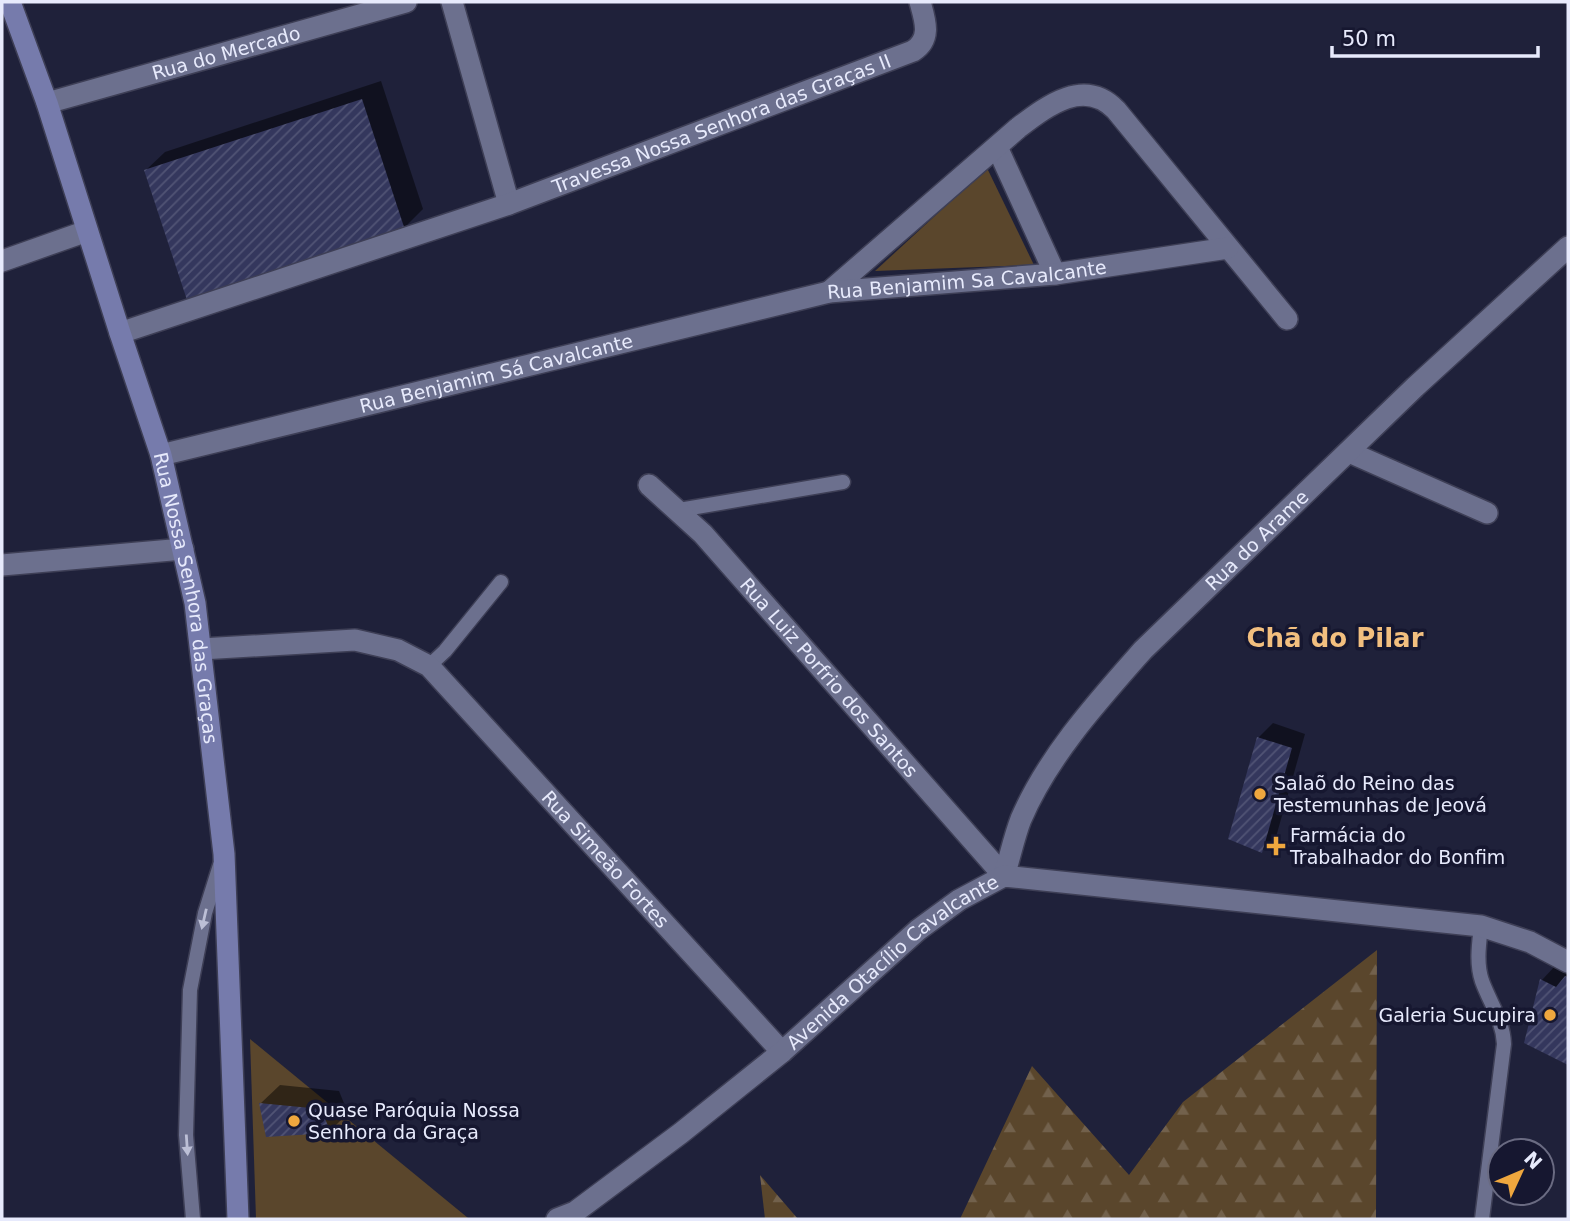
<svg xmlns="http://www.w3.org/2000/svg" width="1570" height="1221" font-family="'DejaVu Sans',sans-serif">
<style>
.forest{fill:url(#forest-firs)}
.park{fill:#5a462c}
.shadow{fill:#0007}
.building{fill:url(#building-hatch)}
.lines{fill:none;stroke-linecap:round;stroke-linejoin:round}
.lane-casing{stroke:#3e3f56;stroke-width:17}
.street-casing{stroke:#3e3f56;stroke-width:24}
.secondary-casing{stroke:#3e3f56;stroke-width:24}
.lane{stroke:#6c708e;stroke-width:14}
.street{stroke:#6c708e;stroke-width:21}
.secondary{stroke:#767bac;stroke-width:21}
.oneway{fill:#bcbfd6}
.poi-dot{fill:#efa73e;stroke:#161730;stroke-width:2.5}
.labels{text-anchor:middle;stroke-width:7;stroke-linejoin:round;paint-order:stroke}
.street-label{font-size:19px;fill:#e7eafc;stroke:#161730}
.poi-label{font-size:19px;fill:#e7eafc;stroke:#161730;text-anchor:start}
.district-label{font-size:26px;font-weight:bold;fill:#f2bf7f;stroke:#161730}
</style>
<defs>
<pattern id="forest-firs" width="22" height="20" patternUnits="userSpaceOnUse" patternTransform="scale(1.75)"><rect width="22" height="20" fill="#5a462c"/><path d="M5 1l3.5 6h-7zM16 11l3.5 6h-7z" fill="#72614c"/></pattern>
<pattern id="building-hatch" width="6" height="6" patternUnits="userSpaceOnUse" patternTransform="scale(1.75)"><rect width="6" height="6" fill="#34375d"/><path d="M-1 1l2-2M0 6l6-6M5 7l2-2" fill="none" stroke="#515475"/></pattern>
</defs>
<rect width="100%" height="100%" fill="#1f213a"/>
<g class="forest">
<polygon points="1377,950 1376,1219 960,1219 1032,1066 1129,1175 1183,1102"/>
<polygon points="760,1175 798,1219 765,1219"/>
</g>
<g class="park">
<polygon points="987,168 1034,265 875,271"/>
<polygon points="250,1039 468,1218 256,1219"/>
</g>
<g class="shadow">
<polygon points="381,81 423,209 404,228 146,170 165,152"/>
<polygon points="1273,723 1305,734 1276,837 1262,851 1230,838 1259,737"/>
<polygon points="1555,966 1568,972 1568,1063 1526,1042 1542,980"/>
<polygon points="280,1085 339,1091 348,1113 330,1131 261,1103"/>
</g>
<g class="building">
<polygon points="362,99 405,230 187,300 144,170"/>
<polygon points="1257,737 1292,748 1262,853 1228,839"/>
<polygon points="1565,976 1568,977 1568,1065 1524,1043 1540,979 1556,987"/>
<polygon points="259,1103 321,1109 331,1133 266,1137"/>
</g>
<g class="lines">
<g class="lane-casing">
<g id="lane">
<polyline points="679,510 843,482"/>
<polyline points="429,666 445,651 501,582"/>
<path d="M1481 926C1479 944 1476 963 1482 981 1490 1003 1503 1020 1504 1044L1482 1219"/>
<polyline points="193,1219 186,1135 190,990 205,913 220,865"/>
</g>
</g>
<g class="street-casing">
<g id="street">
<polyline points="452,2 509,204"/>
<path id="s1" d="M47 103 406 2"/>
<polyline points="997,147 1055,274"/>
<polyline points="2,261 87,231"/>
<path d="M829 292 1018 128C1047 106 1084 77 1116 110L1287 319"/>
<path id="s2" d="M120 333 509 204 913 51C932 39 925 20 920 2"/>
<polyline points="1349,452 1487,513"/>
<path id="s3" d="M161 455 829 292 1055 274 1228 248"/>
<path id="s4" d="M649 485 703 534 1004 876"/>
<polyline points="2,565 183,549"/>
<path id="s5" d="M201 649 355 640 398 650 429 666 782 1052"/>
<path id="s6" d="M1004 876C1010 857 1014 837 1021 819 1048 756 1098 701 1143 650L1415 387 1568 247"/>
<path id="s7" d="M557 1219 575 1212 681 1133 782 1052 918 930 959 900 1004 876 1481 926 1530 942 1568 962"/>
</g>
</g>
<g class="secondary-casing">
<g id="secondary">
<path id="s8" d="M10 2 47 103 120 333 161 455 195 603 224 854 238 1219"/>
</g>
</g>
<use href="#lane" class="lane"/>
<use href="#street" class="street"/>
<use href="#secondary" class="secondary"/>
</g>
<defs><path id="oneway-solid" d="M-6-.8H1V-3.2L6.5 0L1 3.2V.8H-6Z" transform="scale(1.75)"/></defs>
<g class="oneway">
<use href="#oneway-solid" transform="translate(204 919) rotate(103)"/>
<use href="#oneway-solid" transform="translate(187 1145) rotate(86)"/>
</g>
<g class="poi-dot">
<circle cx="1260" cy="794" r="7"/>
<path d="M1272.5 835.5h7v7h7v7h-7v7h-7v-7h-7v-7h7z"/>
<circle cx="1550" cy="1015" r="7"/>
<circle cx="294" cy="1121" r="7"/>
</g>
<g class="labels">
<g class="street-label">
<text dy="7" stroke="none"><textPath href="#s1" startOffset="186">Rua do Mercado</textPath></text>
<text dy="7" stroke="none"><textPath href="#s2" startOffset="637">Travessa Nossa Senhora das Graças II</textPath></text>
<text dy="7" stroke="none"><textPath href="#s3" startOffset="826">Rua Benjamim Sa Cavalcante</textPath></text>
<text dy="7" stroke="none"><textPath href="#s3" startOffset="345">Rua Benjamim Sá Cavalcante</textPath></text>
<text dy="7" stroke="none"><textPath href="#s6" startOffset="427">Rua do Arame</textPath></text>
<text dy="7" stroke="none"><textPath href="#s8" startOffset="623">Rua Nossa Senhora das Graças</textPath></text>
<text dy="7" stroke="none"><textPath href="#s4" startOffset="264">Rua Luiz Porfrio dos Santos</textPath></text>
<text dy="7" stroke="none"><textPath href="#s5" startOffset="495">Rua Simeão Fortes</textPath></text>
<text dy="7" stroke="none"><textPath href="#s7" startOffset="424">Avenida Otacílio Cavalcante</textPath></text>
</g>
<g class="poi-label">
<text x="1274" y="790">Salaõ do Reino das<tspan x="1274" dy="22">Testemunhas de Jeová</tspan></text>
<text x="1290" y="842">Farmácia do<tspan x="1290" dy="22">Trabalhador do Bonfim</tspan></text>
<text x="1536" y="1022" text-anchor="end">Galeria Sucupira</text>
<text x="308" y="1117">Quase Paróquia Nossa<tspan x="308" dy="22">Senhora da Graça</tspan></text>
</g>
<g class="district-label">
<text x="1335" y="647">Chã do Pilar</text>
</g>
</g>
<rect width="1570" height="1221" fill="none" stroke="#e7eafc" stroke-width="7"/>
<g transform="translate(1521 1172) rotate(46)"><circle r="33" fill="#161730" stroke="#6a6b82" stroke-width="2"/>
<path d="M0-5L12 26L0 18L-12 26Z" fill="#efa73e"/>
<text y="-10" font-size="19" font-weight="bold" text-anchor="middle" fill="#e7eafc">N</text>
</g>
<path d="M1332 46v10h206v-10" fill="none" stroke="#e7eafc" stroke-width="3.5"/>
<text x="1342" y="46" font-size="21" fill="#e7eafc" stroke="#161730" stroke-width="5" paint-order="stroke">50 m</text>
</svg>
